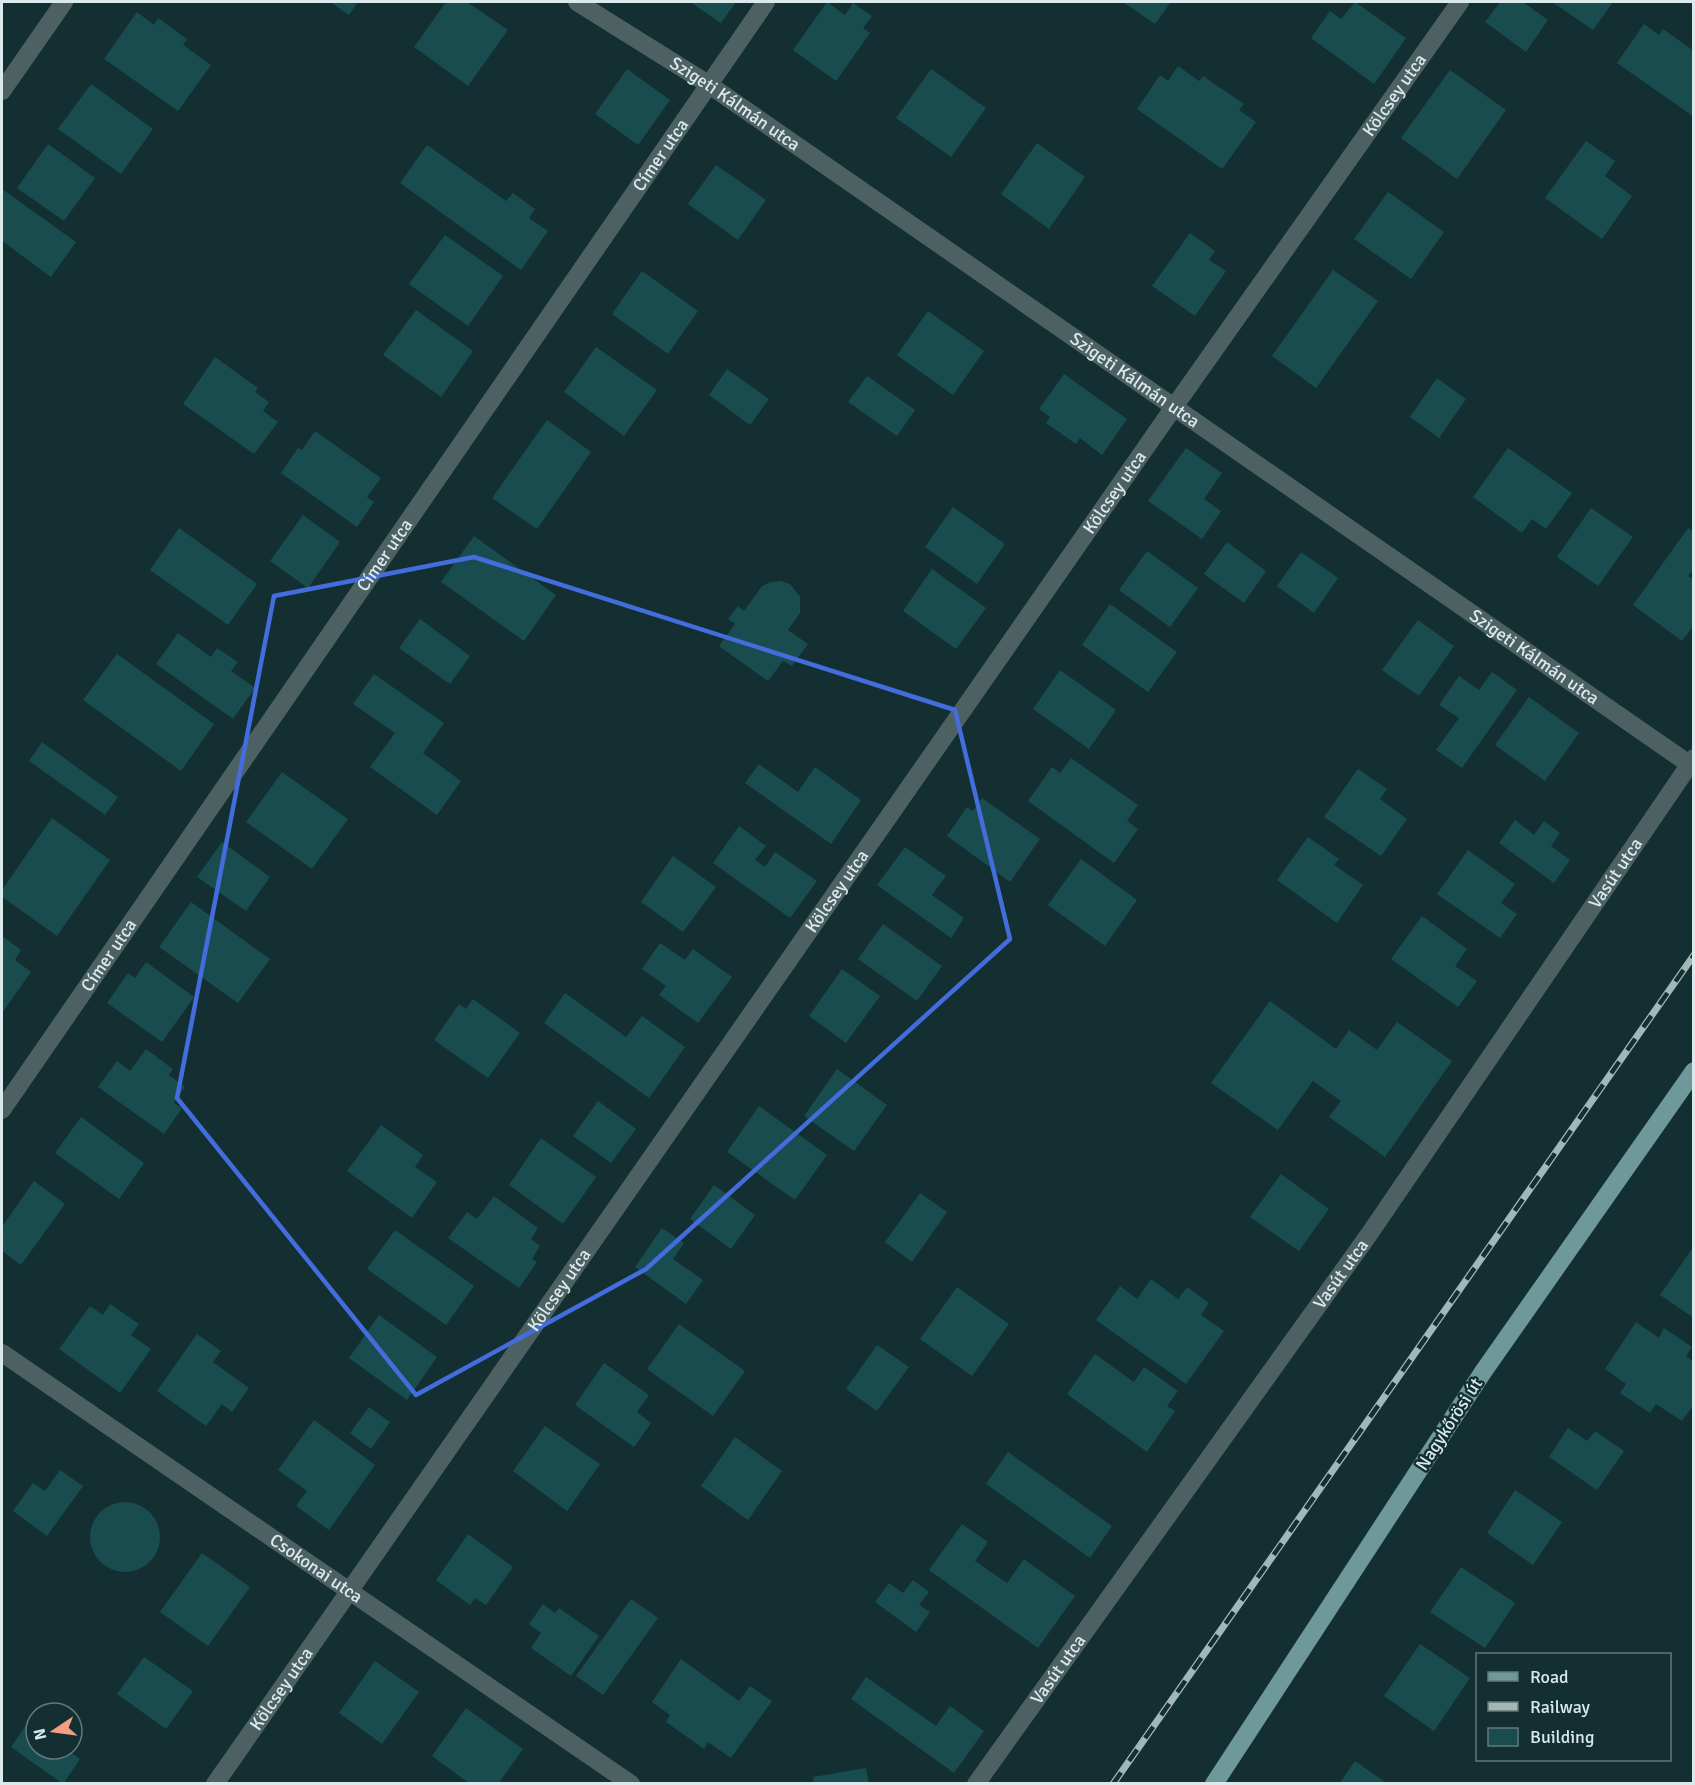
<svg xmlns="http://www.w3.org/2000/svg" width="1695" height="1785" font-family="Signika,sans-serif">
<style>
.building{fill:#194c4f}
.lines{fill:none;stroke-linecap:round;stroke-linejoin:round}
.minor{stroke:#4e6162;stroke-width:18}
.major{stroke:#6e989a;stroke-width:18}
.rail-casing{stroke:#a4b7b7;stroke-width:7}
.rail{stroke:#132f31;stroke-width:4.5;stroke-dasharray:14;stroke-linecap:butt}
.marked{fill:none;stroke:#436ddc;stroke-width:4.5;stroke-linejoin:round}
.labels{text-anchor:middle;stroke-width:5;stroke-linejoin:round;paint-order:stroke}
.street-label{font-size:18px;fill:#daeaea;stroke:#132f31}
</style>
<rect width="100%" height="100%" fill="#132f31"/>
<g class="building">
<polygon points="330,2 358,2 349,15"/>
<polygon points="446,2 467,2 508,30 468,86 414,47"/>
<polygon points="690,2 736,2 721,23"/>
<polygon points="827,2 845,15 853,3 872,16 863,28 870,33 836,81 793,50"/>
<polygon points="1123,2 1171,2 1155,24"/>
<polygon points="1355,2 1406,38 1374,84 1311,38 1330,11 1341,19"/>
<polygon points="1500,2 1523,2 1548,20 1526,52 1485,22"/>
<polygon points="1552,2 1613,2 1593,30"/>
<polygon points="137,12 154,25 158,18 187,39 183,45 211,65 178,111 104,59"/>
<polygon points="1644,24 1659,35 1663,29 1694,51 1694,117 1617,63"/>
<polygon points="1178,66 1199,81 1203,76 1244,104 1239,110 1256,122 1222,169 1137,109 1160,75 1168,81"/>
<polygon points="627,69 670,100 638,145 595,114"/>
<polygon points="931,69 986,108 951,157 896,118"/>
<polygon points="1450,70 1506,110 1457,179 1401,138"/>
<polygon points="91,84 153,129 121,174 58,129"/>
<polygon points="1586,141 1615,161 1605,176 1632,196 1602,239 1545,198"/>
<polygon points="1037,143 1085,177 1049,229 1001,194"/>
<polygon points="48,144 95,178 64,221 17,188"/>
<polygon points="427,145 506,201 513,193 535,209 529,218 548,231 521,270 400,183"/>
<polygon points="716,165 766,200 738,240 688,204"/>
<polygon points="2,189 76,242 51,277 2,241"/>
<polygon points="1388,192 1444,232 1411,279 1354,239"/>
<polygon points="1190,233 1215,251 1209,260 1226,271 1195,316 1152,286"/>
<polygon points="445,235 503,276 468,326 409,284"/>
<polygon points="1333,270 1378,301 1316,388 1272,356"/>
<polygon points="642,271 698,311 668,354 612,314"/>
<polygon points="416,310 473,351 441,397 383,355"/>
<polygon points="928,311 984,351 953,395 897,355"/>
<polygon points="596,347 657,390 624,436 564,392"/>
<polygon points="215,357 258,388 255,392 269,402 263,411 278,422 254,454 183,404"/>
<polygon points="727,369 769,399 750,425 709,395"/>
<polygon points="1064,374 1127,419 1102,455 1080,438 1076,444 1046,423 1050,417 1039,409"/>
<polygon points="867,376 915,410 897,436 848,402"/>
<polygon points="1437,378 1466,399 1439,438 1410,417"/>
<polygon points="547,420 591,452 537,529 492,498"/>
<polygon points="315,431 381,478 367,497 374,502 357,527 281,473 298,448 302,450"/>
<polygon points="1186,448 1222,473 1204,499 1221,511 1202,539 1148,501"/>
<polygon points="1508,448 1572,493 1546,529 1532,519 1522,533 1473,497"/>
<polygon points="953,507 1005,544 977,584 925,547"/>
<polygon points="1591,508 1633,537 1598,586 1557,557"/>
<polygon points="303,515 340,542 308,588 270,561"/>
<polygon points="179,528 257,584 228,625 150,570"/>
<polygon points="1688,528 1694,531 1694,569 1688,576 1694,580 1694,625 1682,641 1633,605"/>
<polygon points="474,536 556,595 524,641 441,582"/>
<polygon points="1227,542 1266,571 1244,603 1204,574"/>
<polygon points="1147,551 1198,588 1170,627 1119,590"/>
<polygon points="1301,552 1338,578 1314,613 1277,586"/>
<polygon points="932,569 986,608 956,649 903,611"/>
<polygon points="781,581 790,584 800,597 800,613 788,630 808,644 792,666 783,661 768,681 719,646 735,624 728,619 738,606 744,611 762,586 771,582"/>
<polygon points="1110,604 1177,652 1148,692 1082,645"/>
<polygon points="420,619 470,656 450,684 399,648"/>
<polygon points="1418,620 1454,646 1419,696 1382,670"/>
<polygon points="178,633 211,657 217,648 238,662 231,671 255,688 233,719 156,664"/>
<polygon points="117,654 214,724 181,771 83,700"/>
<polygon points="1060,670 1116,710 1089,749 1033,709"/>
<polygon points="1492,672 1517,690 1462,768 1436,750 1459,718 1439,705 1459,676 1479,690"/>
<polygon points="374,674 444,723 423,753 461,781 437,815 370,767 395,733 353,704"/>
<polygon points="1529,697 1579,733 1545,781 1495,745"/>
<polygon points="42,742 118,797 105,815 29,761"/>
<polygon points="1071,758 1138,805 1127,821 1138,829 1114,863 1028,801 1052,767 1060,773"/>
<polygon points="759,764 798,792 815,767 861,800 831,844 745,783"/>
<polygon points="1358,769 1387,789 1380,799 1407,819 1381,856 1324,817"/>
<polygon points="282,772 348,819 312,869 246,822"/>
<polygon points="982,798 1040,839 1010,882 947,836 967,807 973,811"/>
<polygon points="52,818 110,860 57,936 2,897 2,890"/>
<polygon points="1515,820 1534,835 1544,821 1560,833 1551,846 1570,860 1554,883 1499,843"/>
<polygon points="739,826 766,846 755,860 765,867 775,852 817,881 790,918 713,863"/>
<polygon points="1308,837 1339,859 1334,865 1363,885 1337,923 1277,880"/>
<polygon points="222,842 270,877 246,911 197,877"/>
<polygon points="905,847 946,876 932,895 964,918 951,938 877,885"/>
<polygon points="1468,850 1515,884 1501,903 1517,914 1500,938 1437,894"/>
<polygon points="673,856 716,887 683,932 641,902"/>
<polygon points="1081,859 1137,900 1105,946 1048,905"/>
<polygon points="191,902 270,959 238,1003 159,947"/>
<polygon points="1422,916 1467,949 1455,966 1477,981 1458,1007 1391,959"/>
<polygon points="883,924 942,966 917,1001 858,959"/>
<polygon points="2,936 21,950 15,960 31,972 2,1013"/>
<polygon points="660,943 685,960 693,949 732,977 698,1023 659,995 666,986 642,969"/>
<polygon points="146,962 194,997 162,1042 107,1003 128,973 135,978"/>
<polygon points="842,969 880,996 846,1043 809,1016"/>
<polygon points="565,993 626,1037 642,1016 685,1047 649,1098 544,1023"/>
<polygon points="473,999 520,1033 488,1078 434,1040 459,1004 466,1009"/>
<polygon points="1270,1001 1336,1049 1349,1030 1377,1050 1397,1022 1452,1061 1385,1157 1329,1117 1341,1101 1313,1081 1278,1130 1211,1083"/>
<polygon points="146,1049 173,1069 169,1075 185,1087 174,1103 182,1108 164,1134 98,1087 117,1061 130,1071"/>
<polygon points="837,1069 887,1105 854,1151 804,1116"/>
<polygon points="598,1101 636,1129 611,1163 573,1136"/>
<polygon points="759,1106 827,1155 795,1200 727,1152"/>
<polygon points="81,1117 144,1163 119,1199 55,1153"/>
<polygon points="381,1125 423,1155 415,1167 437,1182 412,1218 347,1171"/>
<polygon points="541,1138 596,1177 563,1224 509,1185"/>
<polygon points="1281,1174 1329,1209 1299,1251 1250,1217"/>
<polygon points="34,1181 65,1204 21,1265 2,1251 2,1227"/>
<polygon points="714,1185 755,1215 731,1249 690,1219"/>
<polygon points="920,1193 947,1212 912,1262 885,1242"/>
<polygon points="494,1196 538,1228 531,1239 540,1246 532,1259 537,1262 519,1288 448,1238 467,1212 477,1219"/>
<polygon points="662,1228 684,1243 673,1259 703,1280 686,1304 635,1267"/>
<polygon points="395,1230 474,1286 446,1325 367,1269"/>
<polygon points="1694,1246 1694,1318 1660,1295"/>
<polygon points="1151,1279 1178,1299 1187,1287 1209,1303 1201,1315 1224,1331 1186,1384 1096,1320 1120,1286 1137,1299"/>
<polygon points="957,1287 1009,1324 972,1376 920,1339"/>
<polygon points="110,1304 139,1324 131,1335 151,1349 120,1393 59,1349 90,1306 103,1315"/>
<polygon points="379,1315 437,1357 407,1400 349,1358"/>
<polygon points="1636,1322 1659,1338 1664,1328 1692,1347 1686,1356 1694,1362 1694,1404 1682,1421 1656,1404 1650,1413 1620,1393 1626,1384 1605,1369"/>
<polygon points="679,1324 745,1371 713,1416 647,1369"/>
<polygon points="197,1334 221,1351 213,1362 249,1388 232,1412 222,1404 206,1426 157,1391"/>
<polygon points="877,1345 909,1367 877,1411 846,1389"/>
<polygon points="1095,1354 1134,1382 1144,1367 1178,1391 1167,1406 1175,1411 1147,1452 1067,1394"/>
<polygon points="604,1363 649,1395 637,1412 651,1423 634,1447 575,1405"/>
<polygon points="369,1407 390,1422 371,1449 350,1433"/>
<polygon points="314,1420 375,1465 329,1530 296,1506 307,1491 278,1470"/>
<polygon points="545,1426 600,1464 567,1511 513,1471"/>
<polygon points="1568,1428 1587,1441 1595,1431 1624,1451 1597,1490 1549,1457"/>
<polygon points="735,1437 782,1471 748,1520 701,1486"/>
<polygon points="1008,1452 1112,1526 1090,1558 986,1484"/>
<polygon points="60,1470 83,1486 47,1536 13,1511 33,1483 45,1491"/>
<polygon points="1515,1490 1562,1522 1533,1565 1487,1533"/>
<circle cx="125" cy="1537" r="35"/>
<polygon points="962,1524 988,1542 975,1561 1007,1583 1024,1559 1075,1596 1038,1648 929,1570"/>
<polygon points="468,1534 513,1567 486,1605 475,1598 470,1605 436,1580"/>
<polygon points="202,1553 250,1587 208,1646 160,1612"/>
<polygon points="1461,1567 1515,1603 1485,1648 1430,1612"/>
<polygon points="913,1580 929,1592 919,1605 930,1612 916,1632 875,1602 889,1583 903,1593"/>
<polygon points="631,1599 658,1618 603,1695 576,1676"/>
<polygon points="543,1604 555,1613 559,1608 599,1636 571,1676 531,1648 541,1633 529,1624"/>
<polygon points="1420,1644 1470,1678 1434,1731 1384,1696"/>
<polygon points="144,1657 193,1691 166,1729 117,1694"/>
<polygon points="681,1659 739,1701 750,1686 772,1701 731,1758 708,1742 704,1749 666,1722 670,1715 652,1702"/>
<polygon points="375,1661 419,1692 382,1744 339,1713"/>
<polygon points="866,1677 936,1726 950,1706 984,1731 954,1773 851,1699"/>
<polygon points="466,1708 523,1749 498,1784 470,1784 432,1756"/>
<polygon points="28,1722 36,1728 36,1749 66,1749 80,1759 63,1784 11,1747"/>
<polygon points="1355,1761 1388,1784 1339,1784"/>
<polygon points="866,1768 869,1784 814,1784 813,1777"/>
</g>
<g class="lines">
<g class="minor">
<path id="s1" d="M577 2 708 84 1689 764"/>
<polyline points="2,91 64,2"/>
<path id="s2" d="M2 1110 766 2"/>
<path id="s3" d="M2 1353 631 1784"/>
<path id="s4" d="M215 1784 1174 407 1460 2"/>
<path id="s5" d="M976 1784 1370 1233 1694 758"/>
</g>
<polyline class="major" points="1214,1784 1483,1372 1694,1071"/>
<g class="rail-casing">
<polyline id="rail" points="1113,1784 1694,955"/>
</g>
<use href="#rail" class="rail"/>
</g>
<path class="marked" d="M474 557 955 710 1010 939 646 1269 416 1395 177 1098 274 596Z"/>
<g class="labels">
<g class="street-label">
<text dy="6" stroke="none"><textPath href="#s4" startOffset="2060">Kölcsey utca</textPath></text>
<text dy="6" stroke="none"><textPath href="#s1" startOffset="188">Szigeti Kálmán utca</textPath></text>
<text dy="6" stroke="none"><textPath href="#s2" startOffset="1160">Címer utca</textPath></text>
<text dy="6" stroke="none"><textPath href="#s1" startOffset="674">Szigeti Kálmán utca</textPath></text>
<text dy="6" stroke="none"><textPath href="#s4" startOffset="1574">Kölcsey utca</textPath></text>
<text dy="6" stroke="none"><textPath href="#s2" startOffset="674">Címer utca</textPath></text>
<text dy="6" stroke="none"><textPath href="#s1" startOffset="1160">Szigeti Kálmán utca</textPath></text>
<text dy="6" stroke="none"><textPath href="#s5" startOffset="1113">Vasút utca</textPath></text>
<text dy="6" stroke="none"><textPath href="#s4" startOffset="1088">Kölcsey utca</textPath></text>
<text dy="6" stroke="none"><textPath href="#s2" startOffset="188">Címer utca</textPath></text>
<text dy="6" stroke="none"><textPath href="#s5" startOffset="627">Vasút utca</textPath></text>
<text dy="6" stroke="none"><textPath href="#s4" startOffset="602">Kölcsey utca</textPath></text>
<text transform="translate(1449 1424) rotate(-57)" y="6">Nagykőrösi út</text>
<text dy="6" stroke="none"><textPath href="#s3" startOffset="381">Csokonai utca</textPath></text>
<text dy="6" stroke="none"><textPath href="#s5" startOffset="141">Vasút utca</textPath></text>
<text dy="6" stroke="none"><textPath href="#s4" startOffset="116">Kölcsey utca</textPath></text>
</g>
</g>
<rect width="1695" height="1785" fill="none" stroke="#daeaea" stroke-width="6"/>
<rect x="1476" y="1653" width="195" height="108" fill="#132f31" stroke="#637a7b" stroke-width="1.5"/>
<rect x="1488" y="1672" width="30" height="9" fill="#6e989a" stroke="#637a7b" stroke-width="1.5"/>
<text x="1530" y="1683" font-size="18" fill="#daeaea">Road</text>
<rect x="1488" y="1702" width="30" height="9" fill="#a4b7b7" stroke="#637a7b" stroke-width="1.5"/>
<text x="1530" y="1713" font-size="18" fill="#daeaea">Railway</text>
<rect x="1488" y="1728" width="30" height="18" fill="#194c4f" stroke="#637a7b" stroke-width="1.5"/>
<text x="1530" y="1743" font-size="18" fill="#daeaea">Building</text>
<g transform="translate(54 1731) rotate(257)"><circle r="28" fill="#132f31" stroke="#637a7b" stroke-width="1.5"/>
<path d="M0-4.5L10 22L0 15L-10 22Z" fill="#f49e86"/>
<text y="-9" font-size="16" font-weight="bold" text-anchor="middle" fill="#daeaea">N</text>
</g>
</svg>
